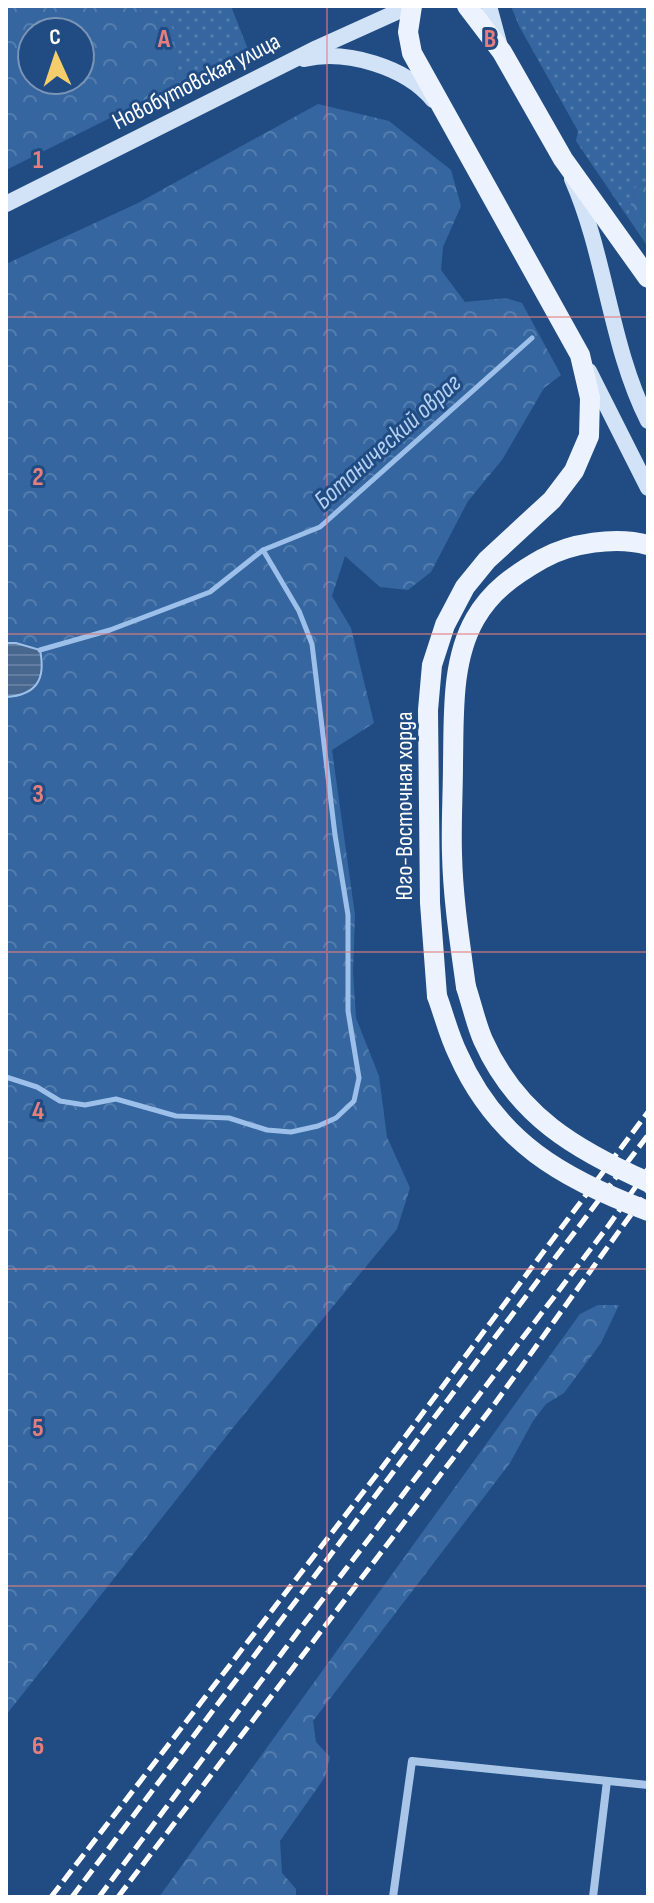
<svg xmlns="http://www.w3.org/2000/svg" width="654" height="1903" font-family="'Sofia Sans Condensed',sans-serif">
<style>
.green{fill:url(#green-dots)}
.forest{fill:url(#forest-crowns);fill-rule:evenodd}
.water{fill:url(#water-rules);stroke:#9dc0ea;stroke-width:2}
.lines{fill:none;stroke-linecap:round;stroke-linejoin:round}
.stream{stroke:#9dc0ea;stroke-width:5}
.street{stroke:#a9c6e8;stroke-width:8}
.secondary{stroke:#d3e3f7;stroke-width:16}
.primary{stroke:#ecf3fe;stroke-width:20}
.rail{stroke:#fff;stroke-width:5;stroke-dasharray:14 6;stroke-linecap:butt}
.primary-bridge{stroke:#ecf3fe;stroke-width:20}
.grid{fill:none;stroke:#e67e7e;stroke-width:2;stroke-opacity:0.55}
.labels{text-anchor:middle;stroke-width:6;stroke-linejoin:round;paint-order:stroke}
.street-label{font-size:24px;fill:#fff;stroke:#214c83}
.water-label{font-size:26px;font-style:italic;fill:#b4d0f0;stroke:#214c83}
.grid-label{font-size:26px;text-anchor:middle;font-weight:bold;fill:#e67e7e;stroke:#214c83;stroke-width:6;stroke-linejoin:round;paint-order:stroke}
</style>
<defs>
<pattern id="green-dots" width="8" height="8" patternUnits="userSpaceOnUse" patternTransform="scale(2)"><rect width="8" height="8" fill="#3566a0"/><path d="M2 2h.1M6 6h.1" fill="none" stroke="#537dae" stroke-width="1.8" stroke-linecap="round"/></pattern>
<pattern id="forest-crowns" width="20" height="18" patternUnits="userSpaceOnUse" patternTransform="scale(2)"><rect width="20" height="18" fill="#3566a0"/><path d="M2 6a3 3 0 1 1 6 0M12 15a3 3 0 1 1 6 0" fill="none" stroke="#537dae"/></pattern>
<pattern id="water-rules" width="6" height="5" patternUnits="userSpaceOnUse" patternTransform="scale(2)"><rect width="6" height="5" fill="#48678f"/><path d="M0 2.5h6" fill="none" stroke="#637ea0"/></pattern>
</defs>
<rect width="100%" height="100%" fill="#214c83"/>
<g class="green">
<polygon points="131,6 231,6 249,52 172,87 178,62"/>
<polygon points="511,6 648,6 648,183 635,188 629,216 648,233 648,247 576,141 578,131 519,26"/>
</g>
<g class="forest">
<path d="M6 6H131L172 27 178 62 172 87 6 170ZM32 32H80V80H32Z"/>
<polygon points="318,104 389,121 451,170 461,206 443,247 441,270 465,302 506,298 522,303 561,375 544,388 502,460 468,501 431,572 408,590 380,587 345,556 332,596 351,628 374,723 332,750 355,915 353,972 356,1018 379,1076 387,1137 410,1188 397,1229 240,1419 6,1715 6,264 138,203"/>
<polygon points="648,183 648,233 628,216 635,188"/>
<polygon points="598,1305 619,1305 601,1343 564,1393 546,1404 533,1421 510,1463 313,1721 316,1742 330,1757 325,1777 280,1841 282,1873 296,1889 296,1897 159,1897 580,1314"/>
</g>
<path class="water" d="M6 643H16L40 650C46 679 37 695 6 697Z"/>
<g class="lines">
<g class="stream">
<polyline points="40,650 110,630 210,592 263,550 320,527 532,338"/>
<polyline points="6,1077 37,1087 60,1101 85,1105 116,1099 176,1116 229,1118 267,1130 291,1132 318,1126 336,1118 354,1101 359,1078 348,1011 348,915 335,835 312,644 299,611 263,550"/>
</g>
<g class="street">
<polyline points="393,1897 412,1761 648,1785"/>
<polyline points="593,1897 607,1781"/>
</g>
<g class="secondary">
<polyline points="489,6 499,43"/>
<path d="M304 59C346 49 406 67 433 100"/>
<path d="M572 179C606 256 610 346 648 421"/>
<polyline points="6,204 317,48 410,6"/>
<polyline points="589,371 648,488"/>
</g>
<g class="primary">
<polyline points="412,6 408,32 412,53 580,355 590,398 589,436 574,471 552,500 487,560 465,587 445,625 432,665 428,710 430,903 437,996"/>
<polyline points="467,6 502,52 563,159 648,278"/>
<path d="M466 987C460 943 453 899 452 854 451 824 453 793 453 763 454 716 451 661 475 619 491 591 514 575 542 559 570 543 616 536 648 545"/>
</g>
<g class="rail">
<polyline points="51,1897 381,1469 648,1112"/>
<polyline points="72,1897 648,1135"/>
<polyline points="99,1897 300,1629 609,1225 648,1169"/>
<polyline points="118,1897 496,1402 648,1191"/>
</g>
<g class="primary-bridge">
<path d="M466 987C472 1005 476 1024 483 1040 517 1116 576 1150 648 1182"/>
<path d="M437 996C444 1015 449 1036 458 1054 497 1142 563 1179 648 1211"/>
</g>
</g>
<path class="grid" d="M327 6V1897M6 317H648M6 634H648M6 952H648M6 1269H648M6 1586H648"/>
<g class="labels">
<g class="street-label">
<text transform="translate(196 81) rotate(-27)" y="8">Новобутовская улица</text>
<text transform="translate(404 806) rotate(-90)" y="8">Юго-Восточная хорда</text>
</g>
<g class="water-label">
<text transform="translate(387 441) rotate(-42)" y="9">Ботанический овраг</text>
</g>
</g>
<g class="grid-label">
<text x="164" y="47">A</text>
<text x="490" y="47">B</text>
<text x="38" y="168">1</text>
<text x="38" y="485">2</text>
<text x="38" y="802">3</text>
<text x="38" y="1119">4</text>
<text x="38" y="1436">5</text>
<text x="38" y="1754">6</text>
</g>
<rect width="654" height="1903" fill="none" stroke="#ffffff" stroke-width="16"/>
<g transform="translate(56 56) rotate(357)"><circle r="38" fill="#214c83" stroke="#7a94b5" stroke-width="2"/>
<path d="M0-6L14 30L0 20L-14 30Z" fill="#f5cd6a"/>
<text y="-12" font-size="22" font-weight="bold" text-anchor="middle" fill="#ffffff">С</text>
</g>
</svg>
